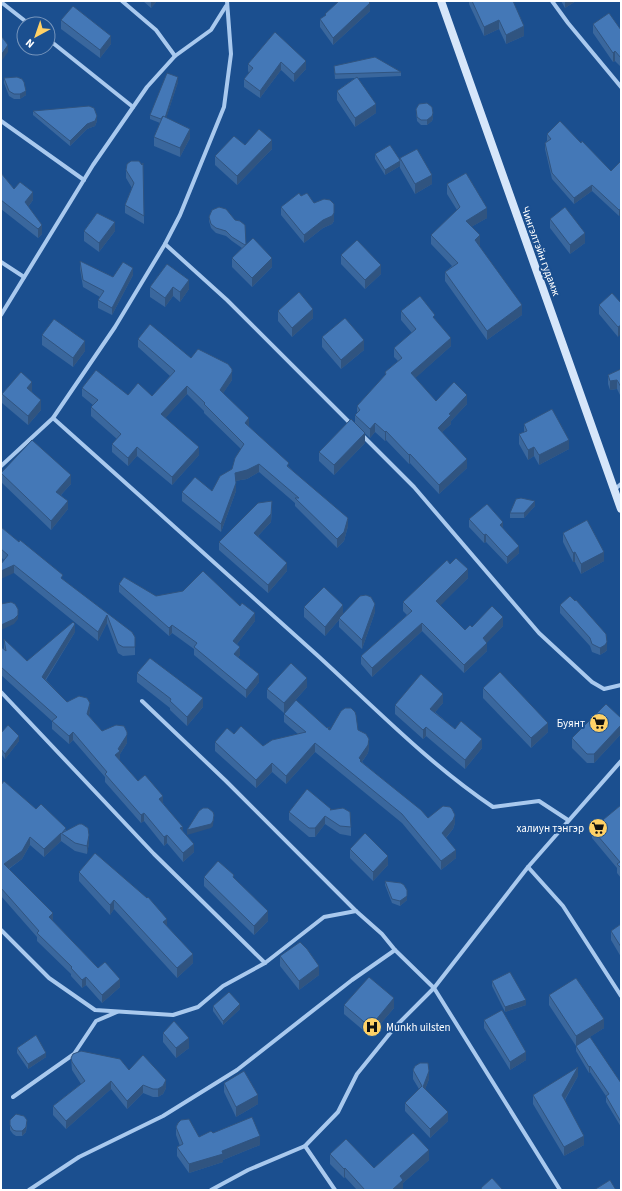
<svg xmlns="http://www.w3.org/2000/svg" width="622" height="1191" font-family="'Source Sans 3',sans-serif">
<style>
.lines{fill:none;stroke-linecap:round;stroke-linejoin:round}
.street{stroke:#a9c9ee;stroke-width:4}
.secondary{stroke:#d6e6fa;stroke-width:8}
.wall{fill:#3a679d}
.shaded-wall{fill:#305480}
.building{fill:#4478b7;stroke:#305480}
.labels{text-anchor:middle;stroke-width:4;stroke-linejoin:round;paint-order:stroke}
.street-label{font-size:11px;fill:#fff;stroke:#1b4f8f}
.poi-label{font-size:11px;fill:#fff;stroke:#1b4f8f;text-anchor:end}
</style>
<rect width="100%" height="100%" fill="#1b4f8f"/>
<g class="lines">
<g class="street">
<polyline points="122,1 156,30 175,56"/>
<polyline points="552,1 568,23 621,87"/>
<polyline points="1,2 29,24"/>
<polyline points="48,39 133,107"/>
<polyline points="1,121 84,180"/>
<polyline points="165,244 227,300 351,424"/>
<polyline points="1,262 24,277"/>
<polyline points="1,315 93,165 147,87 175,56 211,30 226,6"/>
<path d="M53 418C141 497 229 575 317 655 374 707 429 764 493 807L539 801 568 820"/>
<polyline points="362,435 414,487 539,633 592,682 604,689 621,685"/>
<polyline points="1,466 53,418 115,327 165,244 180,215 224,107 231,54 227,1"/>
<polyline points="614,490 621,484"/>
<polyline points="1,692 154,854 265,963"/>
<polyline points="142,701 226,781 356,911"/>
<polyline points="528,867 563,906 621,996"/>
<polyline points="1,930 49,978 95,1010 173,1015 198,1007 223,986 265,963 324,917 356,911 382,934 395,950"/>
<polyline points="13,1097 74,1054 96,1021 117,1012"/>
<polyline points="305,1146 335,1190"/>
<polyline points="29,1190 79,1157 163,1116 237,1070 352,980 395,950 434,988 560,1190"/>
<polyline points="211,1190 248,1170 305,1146 338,1112 357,1074 395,1027 434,988 528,867 621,761"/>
</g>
<polyline class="secondary" points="441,1 621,509"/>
</g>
<g class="wall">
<polygon points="143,1 157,1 151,8"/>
<polygon points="469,1 513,1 524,36 506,44 499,29 484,36 469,4"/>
<polygon points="561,1 576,1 565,8"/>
<polygon points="370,11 333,45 320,27 320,19 325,16 325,14"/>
<polygon points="61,20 111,44 100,58 61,29"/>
<polygon points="593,24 621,30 621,67 615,61 613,62 593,33"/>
<polygon points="275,32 306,69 294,82 281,70 260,98 244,87 244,79 249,73 248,71 248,64"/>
<polygon points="334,66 401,72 401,76 358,78 376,113 355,127 337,100 337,91 355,78 335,79"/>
<polygon points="4,78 26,95 20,99 14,99 9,96 4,83"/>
<polygon points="178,82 166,118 190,138 180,157 154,146 154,137 160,123 150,119 150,115"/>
<polygon points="416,109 433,118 432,121 427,125 421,125 417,121"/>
<polygon points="33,111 97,121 95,126 87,129 70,146 33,115"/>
<polygon points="547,134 581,143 611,171 621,161 619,216 592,191 574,204 552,179 545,149 545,143 547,141"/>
<polygon points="245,145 272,149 237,185 215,165 215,156"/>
<polygon points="375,154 400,160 400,158 432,184 415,194 400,168 400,166 385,175 375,159"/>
<polygon points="139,161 144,216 144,224 125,213 125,205 132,188 126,178 126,170"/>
<polygon points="1,173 14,189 33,200 28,207 42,234 38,238 1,209"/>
<polygon points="447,184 487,218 471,227 480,245 479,246 522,315 487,340 445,281 445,272 452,266 431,244 431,235 457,210 447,194"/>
<polygon points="301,196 314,203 334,221 332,224 323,228 304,243 281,215 281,207"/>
<polygon points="209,217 246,244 272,267 252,287 232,267 232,258 242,248 232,241 226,236 216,233 211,228 209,221"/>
<polygon points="550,219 585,243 570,254 550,228"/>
<polygon points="84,231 115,231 99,252 84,241"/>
<polygon points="341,255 381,274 365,289 341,264"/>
<polygon points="80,261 113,277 133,275 112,315 98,308 98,300 100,297 83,287 80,269"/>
<polygon points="167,264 189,289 180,302 173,296 165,307 150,297 150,287"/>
<polygon points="621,303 618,337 599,314 599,305"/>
<polygon points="278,311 313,318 292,337 278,321"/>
<polygon points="401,311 435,319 451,346 415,378 436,401 467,404 451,421 451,424 442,432 467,468 439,494 410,463 409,464 386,440 385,441 375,432 370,438 355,424 355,415 357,414 357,406 385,376 385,372 398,361 394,357 394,348 412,333 401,320"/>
<polygon points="42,335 85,351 73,367 42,345"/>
<polygon points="322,337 364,350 341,369 322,347"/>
<polygon points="138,339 191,358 232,380 223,393 249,427 348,526 344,541 337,548 295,506 295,503 259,472 247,479 235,481 236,491 221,532 182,501 182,492 212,491 232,469 241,449 204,413 204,411 187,394 165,418 199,455 172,485 137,456 128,466 112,452 112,444 117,439 91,416 91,407 93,405 82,396 82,388 128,395 152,396 170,376 138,347"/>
<polygon points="621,369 621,397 617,389 610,390 608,384 608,375"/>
<polygon points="32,392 41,410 28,425 2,403 2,394"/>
<polygon points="524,424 569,449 539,465 534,456 528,460 519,444 519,434 524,432"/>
<polygon points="365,443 334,475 319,461 319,452"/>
<polygon points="1,473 71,484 61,495 68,509 51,530 1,482"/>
<polygon points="535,506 524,518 510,518 510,513"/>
<polygon points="272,508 271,522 258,536 287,571 268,593 219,550 219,542"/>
<polygon points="469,519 503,529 519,553 507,564 486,542 484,543 469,527"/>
<polygon points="1,527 63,580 135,637 135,655 123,656 118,653 107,623 98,641 14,573 4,560 1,557"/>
<polygon points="563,533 604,561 581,574 575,562 573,562 563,542"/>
<polygon points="450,564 468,578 440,605 465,630 472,627 503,626 487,642 487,651 464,673 422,631 372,677 361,664 361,656 407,615 403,611 403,602"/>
<polygon points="119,584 156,596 255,621 237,644 240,655 238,657 259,682 246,698 194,655 194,649 172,633 169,636 119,592"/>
<polygon points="560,605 607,650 605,652 600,655 592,652 590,646 560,613"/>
<polygon points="304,607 343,614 375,612 362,649 339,627 339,620 325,636 304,617"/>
<polygon points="75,632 46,680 67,702 90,711 89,716 102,731 127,743 120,754 119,760 138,781 163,803 183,832 194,852 183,862 167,843 164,846 144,821 141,823 105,782 105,777 73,740 69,744 52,729 52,721 1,675 1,647 4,650 4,639 27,661"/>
<polygon points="137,673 203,707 187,726 170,710 170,708 137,682"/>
<polygon points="307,687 284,713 267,698 267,689"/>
<polygon points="483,688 548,732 531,748 483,698"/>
<polygon points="443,703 435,712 455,729 482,748 465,769 426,736 423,739 395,714 395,705"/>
<polygon points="284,714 330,730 358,730 369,747 368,753 362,762 428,818 455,823 453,829 446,838 456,858 441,870 402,823 315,752 286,784 272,772 256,788 215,751 215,742 234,734 263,746 298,734 284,722"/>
<polygon points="621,718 621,734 594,763 587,763 572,748 572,738"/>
<polygon points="1,733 19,741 5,759 1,754"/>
<polygon points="1,785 66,830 89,843 87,854 75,851 61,841 44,857 30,845 22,859 9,869 53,921 98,968 120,987 102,1003 86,985 82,988 71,976 71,974 37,941 37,937 1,896"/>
<polygon points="621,805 621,878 617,873 617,868 592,838 592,829"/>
<polygon points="331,810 351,827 351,836 340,834 325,824 315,837 309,837 289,820 289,812"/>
<polygon points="350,849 388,865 373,881 350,858"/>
<polygon points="79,872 147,898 193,963 177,978 114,909 110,915 79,881"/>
<polygon points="204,877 234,879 268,921 254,935 204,886"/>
<polygon points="385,881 407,894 407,900 400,906 392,903 385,885"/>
<polygon points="621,924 621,957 611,940 611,931"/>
<polygon points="280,956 319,975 299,990 280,966"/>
<polygon points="492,981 526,1005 505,1012 492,986"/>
<polygon points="549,995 604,1028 580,1043 621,1083 621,1127 606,1102 606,1096 590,1072 589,1073 576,1051 576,1046 549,1005"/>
<polygon points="344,1005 394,1008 370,1036 344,1014"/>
<polygon points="213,1006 240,1009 223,1025 213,1011"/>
<polygon points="484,1020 526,1060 510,1070 484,1028"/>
<polygon points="163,1033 189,1048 176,1058 163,1042"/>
<polygon points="17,1048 46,1057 28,1069 17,1053"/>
<polygon points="71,1058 129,1070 166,1088 163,1094 158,1097 153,1097 143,1093 127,1109 111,1089 66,1129 53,1115 53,1106 81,1084 72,1070"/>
<polygon points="413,1070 429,1079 425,1089 448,1121 430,1138 405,1111 405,1103 419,1089 413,1079"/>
<polygon points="578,1076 565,1100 584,1145 564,1156 533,1104 533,1095"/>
<polygon points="224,1083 258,1104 236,1117 224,1092"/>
<polygon points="10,1120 27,1124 26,1132 22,1136 16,1136 13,1134 10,1130"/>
<polygon points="176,1127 199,1137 213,1133 260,1145 223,1160 223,1162 189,1173 177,1156 177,1147 180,1146 176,1135"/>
<polygon points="330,1154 374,1168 429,1160 403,1183 403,1190 357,1190 345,1177 344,1178 330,1164"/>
</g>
<g class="shaded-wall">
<polygon points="151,1 157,1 151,8"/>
<polygon points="565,1 576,1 565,8"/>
<polygon points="370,3 370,11 333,45 333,38"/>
<polygon points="499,20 499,29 484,36 484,27"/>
<polygon points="524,26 524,36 506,44 506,35"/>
<polygon points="111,36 111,44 100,58 100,50"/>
<polygon points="8,45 8,52 1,62 1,55"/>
<polygon points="615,51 615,61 613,62 613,53"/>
<polygon points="306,61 306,69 294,82 294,74"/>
<polygon points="281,62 281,70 260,98 260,91"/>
<polygon points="178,77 178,82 164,125 164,121"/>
<polygon points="26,91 26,95 20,99 20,94"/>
<polygon points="376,104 376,113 355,127 355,118"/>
<polygon points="433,113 433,118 432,121 427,125 427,120"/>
<polygon points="97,116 97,121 95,126 87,129 70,146 70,141 87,124"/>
<polygon points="190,129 190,138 180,157 180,148"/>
<polygon points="272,140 272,149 237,185 237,176"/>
<polygon points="400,161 400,166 385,175 385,170"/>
<polygon points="432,175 432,184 415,194 415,184"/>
<polygon points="592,185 592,191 574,204 574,198"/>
<polygon points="33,192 33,200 25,211 25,202"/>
<polygon points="487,208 487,218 466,230 466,221"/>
<polygon points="621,209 621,215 619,216 619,210"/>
<polygon points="334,213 334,221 332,224 323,228 304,243 304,235 323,220"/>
<polygon points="115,222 115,231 99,252 99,243"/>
<polygon points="42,225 42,234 38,238 38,229"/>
<polygon points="585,233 585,243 570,254 570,245"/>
<polygon points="480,235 480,245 475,250 475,240"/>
<polygon points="272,258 272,267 252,287 252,278"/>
<polygon points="381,265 381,274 365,289 365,280"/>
<polygon points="133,268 133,275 112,315 112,308"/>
<polygon points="189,280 189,289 180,302 180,292"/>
<polygon points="173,287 173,296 165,307 165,298"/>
<polygon points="522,305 522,315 487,340 487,331"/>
<polygon points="313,309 313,318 292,337 292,328"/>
<polygon points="621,325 621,334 618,337 618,327"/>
<polygon points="451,338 451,346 411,382 411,373"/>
<polygon points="364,340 364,350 341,369 341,360"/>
<polygon points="85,341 85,351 73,367 73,358"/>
<polygon points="232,372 232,380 220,398 220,390"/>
<polygon points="617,380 617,389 610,390 610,381"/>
<polygon points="32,382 32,392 27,398 27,388"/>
<polygon points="187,386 187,394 161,423 161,414"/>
<polygon points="467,395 467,404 451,421 451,424 438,436 438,428 449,414"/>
<polygon points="41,400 41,410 28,425 28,416"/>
<polygon points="249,418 249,427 245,423"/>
<polygon points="375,423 375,432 370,438 370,429"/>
<polygon points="386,431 386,440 385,441 385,432"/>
<polygon points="365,433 365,443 334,475 334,465"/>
<polygon points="569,440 569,449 539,465 539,455"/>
<polygon points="137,447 137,456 128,466 128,458"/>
<polygon points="199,447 199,455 172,485 172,477"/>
<polygon points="534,447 534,456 528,460 528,450"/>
<polygon points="410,454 410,463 409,464 409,455"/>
<polygon points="467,459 467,468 439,494 439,485"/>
<polygon points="259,464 259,472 247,479 235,481 235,473"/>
<polygon points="71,475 71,484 56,500 56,492"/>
<polygon points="236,483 236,491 221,532 221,524"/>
<polygon points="68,501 68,509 51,530 51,521"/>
<polygon points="272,501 271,522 254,540 254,533"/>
<polygon points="535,501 535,506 524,518 524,513"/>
<polygon points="348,518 348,526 344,541 337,548 337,539"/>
<polygon points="503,522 503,530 500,525"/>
<polygon points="486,534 486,542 484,543 484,535"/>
<polygon points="519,546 519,553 507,564 507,557"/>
<polygon points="575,552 575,562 573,562 573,553"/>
<polygon points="604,552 604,561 581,574 581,564"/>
<polygon points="287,563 287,571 268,593 268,585"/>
<polygon points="14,565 14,573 1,579 1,571"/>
<polygon points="468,569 468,578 436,610 436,601"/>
<polygon points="375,604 375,612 362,649 362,640"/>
<polygon points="343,605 343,615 339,618 339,620 325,636 325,627"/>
<polygon points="255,613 255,621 233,649 233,641"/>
<polygon points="18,615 18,619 14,624 1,630 1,625"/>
<polygon points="107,615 107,623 98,641 98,632"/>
<polygon points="503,617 503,626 484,646 487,643 487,651 464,673 464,665 483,638"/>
<polygon points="422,623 422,631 372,677 372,668"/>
<polygon points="75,624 75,632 42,685 42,677"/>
<polygon points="172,625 172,633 169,636 169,628"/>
<polygon points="607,642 607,650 605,652 600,655 600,648"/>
<polygon points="240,647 240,655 234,662 234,654"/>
<polygon points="259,674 259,682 246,698 246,690"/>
<polygon points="307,678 307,687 284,713 284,703"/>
<polygon points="443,694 443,703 430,718 430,709"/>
<polygon points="203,698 203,707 187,726 187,717"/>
<polygon points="90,703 90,711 87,722 87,714"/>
<polygon points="548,723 548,732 531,748 531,738"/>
<polygon points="621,725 621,734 594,763 594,754"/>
<polygon points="426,727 426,736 423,739 423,730"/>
<polygon points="73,732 73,740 69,744 69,736"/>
<polygon points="127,735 127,743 120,754 120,759 115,763 115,755 118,749"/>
<polygon points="19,736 19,741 5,759 5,754"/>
<polygon points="369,739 369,747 368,753 361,763 359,758"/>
<polygon points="482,739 482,748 465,769 465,760"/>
<polygon points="315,743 315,752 286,784 286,776"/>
<polygon points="272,763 272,772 256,788 256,780"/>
<polygon points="163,796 163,804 159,799"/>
<polygon points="144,813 144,821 141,823 141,815"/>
<polygon points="214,815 213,826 211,828 187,835 187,830"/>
<polygon points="455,815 455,823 453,829 442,842 442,833"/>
<polygon points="325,816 325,824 315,837 315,828"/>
<polygon points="183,827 183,836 180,828"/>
<polygon points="61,833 61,841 44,857 44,849"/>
<polygon points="89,835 89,843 87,854 87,846"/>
<polygon points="167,835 167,843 164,846 164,837"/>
<polygon points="30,837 30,845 22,859 4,872 4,864"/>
<polygon points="194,844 194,852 183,862 183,853"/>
<polygon points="456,850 456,858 441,870 441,861"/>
<polygon points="388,856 388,865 373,881 373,872"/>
<polygon points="407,890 407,900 400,906 400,901"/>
<polygon points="114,900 114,909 110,915 110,905"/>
<polygon points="268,911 268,921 254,935 254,926"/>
<polygon points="53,913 53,921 49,925 49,917"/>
<polygon points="167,919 167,928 163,922"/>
<polygon points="193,954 193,963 177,978 177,968"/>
<polygon points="319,966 319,975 299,990 299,981"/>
<polygon points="86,977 86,985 82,988 82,980"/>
<polygon points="120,979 120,987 102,1003 102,995"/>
<polygon points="394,998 394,1008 370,1036 370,1027"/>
<polygon points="526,1000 526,1005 505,1012 505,1007"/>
<polygon points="240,1004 240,1009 223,1025 223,1021"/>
<polygon points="604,1019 604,1028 576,1046 576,1036"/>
<polygon points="189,1038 189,1048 176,1058 176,1048"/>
<polygon points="526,1052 526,1060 510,1070 510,1062"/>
<polygon points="46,1053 46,1057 28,1069 28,1064"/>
<polygon points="590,1066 590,1072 589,1073 589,1067"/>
<polygon points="578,1067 578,1076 562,1104 562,1095"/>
<polygon points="429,1071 429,1079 423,1095 423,1087"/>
<polygon points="166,1080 166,1088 163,1094 158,1097 158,1089"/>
<polygon points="111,1081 111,1089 66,1129 66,1121"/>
<polygon points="143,1085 143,1093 127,1109 127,1101"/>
<polygon points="258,1095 258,1104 236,1117 236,1107"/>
<polygon points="448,1112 448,1121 430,1138 430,1129"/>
<polygon points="27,1120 26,1132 22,1136 22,1131"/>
<polygon points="260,1136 260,1145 223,1160 223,1162 189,1173 189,1164"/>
<polygon points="584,1136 584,1145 564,1156 564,1147"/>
<polygon points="429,1150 429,1160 403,1183 403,1190 392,1190 400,1176"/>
<polygon points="345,1168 345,1177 344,1178 344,1169"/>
</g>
<g class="building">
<polygon points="339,1 368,1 370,3 333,38 320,19 326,15 325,14"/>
<polygon points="472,1 513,1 524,26 506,35 499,20 484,27"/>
<polygon points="73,6 111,36 100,50 61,20"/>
<polygon points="609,13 621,30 621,58 615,51 613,53 593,24"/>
<polygon points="275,32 306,61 294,74 281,62 260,91 244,79 253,68 248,64"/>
<polygon points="1,37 2,37 8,45 1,55"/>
<polygon points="375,57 401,72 335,74 334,66"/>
<polygon points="167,73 178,77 165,118 163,116 161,119 150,115"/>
<polygon points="17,77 22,79 24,82 26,91 20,94 14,94 9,91 4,78"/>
<polygon points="357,77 376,104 355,118 337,91"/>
<polygon points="427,103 432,107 433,113 432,116 427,120 421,120 417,117 416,109 419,104"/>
<polygon points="89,106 94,108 97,116 95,121 87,124 70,141 33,111"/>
<polygon points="163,116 190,129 180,148 154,137"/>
<polygon points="560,121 581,143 582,141 611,171 621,161 621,209 619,210 592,185 574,198 552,173 545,143 551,139 547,134"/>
<polygon points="259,129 272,140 237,176 215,156 234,136 245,145"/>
<polygon points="390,145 400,160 400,161 385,170 375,154"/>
<polygon points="417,149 432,175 415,184 400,158"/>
<polygon points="131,161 139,161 142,165 143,163 144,216 125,205 134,183 126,170 127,164"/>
<polygon points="1,173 14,189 20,182 33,192 25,202 42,225 38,229 1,200"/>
<polygon points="466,173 487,208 466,221 480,235 475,240 522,305 487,331 445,272 458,263 431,235 460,207 447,184"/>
<polygon points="299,193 301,196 307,193 314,203 324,199 330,200 334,204 334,213 332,216 323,220 304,235 281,207"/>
<polygon points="219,207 226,209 235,220 240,221 245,225 246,244 245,245 232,237 226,231 216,228 211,224 209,217 212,210"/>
<polygon points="565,207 585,233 570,245 550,219"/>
<polygon points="97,213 115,222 99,243 84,231"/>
<polygon points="253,238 272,258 252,278 232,258"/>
<polygon points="357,240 381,265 365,280 341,255"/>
<polygon points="80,261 113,277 123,262 133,268 112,308 98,300 104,291 83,280"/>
<polygon points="167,264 189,280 180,292 173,287 165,298 150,287"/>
<polygon points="299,292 313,309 292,328 278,311"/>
<polygon points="612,293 621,303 621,325 618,327 599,305"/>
<polygon points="420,296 435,315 433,317 451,338 411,373 436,401 454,382 467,395 449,414 451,415 438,428 467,459 439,485 410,454 409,455 386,431 385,432 375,423 370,429 355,415 360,410 357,406 386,374 385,372 402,358 394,348 416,329 401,311"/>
<polygon points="345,318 364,340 341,360 322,337"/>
<polygon points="54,319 85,341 73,358 42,335"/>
<polygon points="150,324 191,358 198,349 228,364 232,369 232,372 220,390 249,418 245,423 289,463 287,466 348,518 344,532 337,539 295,498 299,498 259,464 247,470 235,473 236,483 221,524 182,492 195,477 212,491 220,476 232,469 235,458 244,444 204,404 205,403 187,386 161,414 199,447 172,477 137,447 128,458 112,444 121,434 91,407 98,400 82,388 96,370 128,395 138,383 152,396 175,371 138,339"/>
<polygon points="621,369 621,387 617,380 610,381 608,375"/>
<polygon points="21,372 32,382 27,388 41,400 28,416 2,394"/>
<polygon points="552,409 569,440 539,455 534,447 528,450 519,434 527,431 524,424"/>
<polygon points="351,419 365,433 334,465 319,452"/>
<polygon points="32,440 71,475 56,492 68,501 51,521 1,473"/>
<polygon points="521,498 535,501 524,513 510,513 516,499"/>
<polygon points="272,501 271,514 254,533 287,563 268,585 219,542 258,503"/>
<polygon points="487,504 503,522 500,525 519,546 507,557 486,534 484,535 469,519"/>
<polygon points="587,520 604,552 581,564 575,552 573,553 563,533"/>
<polygon points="1,527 19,542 20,540 63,575 61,578 132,632 135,637 135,647 123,647 118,644 107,615 98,632 14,565 1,571 1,564 8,555 1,549"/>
<polygon points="456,558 468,569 436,601 465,630 470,625 472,627 492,606 503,617 483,638 487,643 464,665 422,623 372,668 361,656 412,611 403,602 447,560 450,564"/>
<polygon points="203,571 240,606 242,603 255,613 233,641 240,647 234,654 259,674 246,690 194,647 197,643 172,625 169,628 119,584 124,577 156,596 183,591"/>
<polygon points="324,587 343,605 325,627 304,607"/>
<polygon points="366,595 371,597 375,604 362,640 339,618 360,596"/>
<polygon points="570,596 575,601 576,600 606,634 607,642 605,645 600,648 592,644 590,638 560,605"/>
<polygon points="11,602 15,604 18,609 18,615 14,619 1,625 1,604"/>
<polygon points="73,622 75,624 42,677 67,702 79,696 87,698 90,703 87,714 102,731 116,725 124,726 127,732 127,735 118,749 120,751 115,755 138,781 145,775 163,796 159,799 183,827 180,828 194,844 183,853 167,835 164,837 144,813 141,815 105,774 107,772 73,732 69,736 52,721 57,717 1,667 1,647 6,651 4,639 27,661"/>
<polygon points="150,658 203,698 187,717 170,701 171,699 137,673"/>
<polygon points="291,663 307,678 284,703 267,689"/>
<polygon points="500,672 548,723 531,738 483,688"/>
<polygon points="421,674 443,694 430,709 455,729 461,721 482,739 465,760 426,727 423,730 395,705"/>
<polygon points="296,700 327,728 330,727 328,729 330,730 341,711 345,708 351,708 355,712 356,715 358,730 366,734 369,739 368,745 359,758 361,760 360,761 421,810 428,818 443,806 450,807 452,809 455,815 453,820 442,833 456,850 441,861 402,814 315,743 286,776 272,763 256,780 215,742 227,728 234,734 241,726 263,746 272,740 306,732 284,714"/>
<polygon points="606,704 621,718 621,725 594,754 587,754 572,738"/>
<polygon points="8,725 19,736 5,754 1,749 1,733"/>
<polygon points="4,781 36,809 41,804 66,828 62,833 79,824 82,824 88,828 89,835 87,846 75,843 61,833 44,849 30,837 22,851 4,864 53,913 49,917 98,968 105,962 120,979 102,995 86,977 82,980 71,968 72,967 37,933 39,931 1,888 1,785"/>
<polygon points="307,789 331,809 330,810 343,808 350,812 351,827 340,826 325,816 315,828 309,828 289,812"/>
<polygon points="621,805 621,868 617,864 620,862 592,829"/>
<polygon points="203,808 208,808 213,812 214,815 213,821 211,824 187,830 199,811"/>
<polygon points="365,833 388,856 373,872 350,849"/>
<polygon points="95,853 147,898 148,897 167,919 163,922 193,954 177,968 114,900 110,905 79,872"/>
<polygon points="218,861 234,875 233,877 268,911 254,926 204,877"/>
<polygon points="385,881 401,883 404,885 407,890 407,896 400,901 392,899"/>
<polygon points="621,924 621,947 611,931"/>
<polygon points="300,942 307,949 319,966 299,981 280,956"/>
<polygon points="510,972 526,1000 505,1007 492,981"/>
<polygon points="369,977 394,998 370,1027 344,1005"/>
<polygon points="576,978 604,1019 576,1036 549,995"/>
<polygon points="229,992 240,1004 223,1021 213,1006"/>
<polygon points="502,1010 526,1052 510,1062 484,1020"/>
<polygon points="174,1021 189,1038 176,1048 163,1033"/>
<polygon points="36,1035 46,1053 28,1064 17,1048"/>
<polygon points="590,1037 621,1083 621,1122 606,1096 609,1094 590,1066 589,1067 576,1046"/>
<polygon points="81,1051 120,1059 129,1070 143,1055 166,1080 163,1086 158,1089 153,1089 143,1085 127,1101 111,1081 66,1121 53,1106 85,1081 72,1062 71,1058 73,1054"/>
<polygon points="420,1063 428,1063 429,1071 423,1087 448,1112 430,1129 405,1103 422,1086 413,1070 415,1066"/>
<polygon points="578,1067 562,1095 584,1136 564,1147 533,1095"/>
<polygon points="244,1071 258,1095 236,1107 224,1083"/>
<polygon points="16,1114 24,1116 27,1120 26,1127 22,1131 16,1131 13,1130 10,1125 10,1120"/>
<polygon points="252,1117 260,1136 222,1151 223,1154 189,1164 177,1147 183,1144 176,1127 178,1123 181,1120 189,1119 199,1137 211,1131 213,1133"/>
<polygon points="413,1133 429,1150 400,1176 403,1180 392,1190 365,1190 345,1168 344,1169 330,1154 346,1139 374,1168"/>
<polygon points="492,1178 503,1190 482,1190 481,1188"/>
<polygon points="610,1180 616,1190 594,1190"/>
</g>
<defs>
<g id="supermarket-disc" transform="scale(1)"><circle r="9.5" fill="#ffd166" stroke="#1b4f8f"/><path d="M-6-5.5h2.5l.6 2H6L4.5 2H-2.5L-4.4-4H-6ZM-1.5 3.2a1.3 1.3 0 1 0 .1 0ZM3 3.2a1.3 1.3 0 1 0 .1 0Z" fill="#111"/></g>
<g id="hospital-disc" transform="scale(1)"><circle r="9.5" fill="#ffd166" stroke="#1b4f8f"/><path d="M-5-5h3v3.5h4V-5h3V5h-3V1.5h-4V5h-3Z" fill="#111"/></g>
</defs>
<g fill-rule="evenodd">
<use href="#supermarket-disc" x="599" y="723"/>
<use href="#supermarket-disc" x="598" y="828"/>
<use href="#hospital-disc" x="372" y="1027"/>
</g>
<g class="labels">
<g class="street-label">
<text transform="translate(541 251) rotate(70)" y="4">Чингэлтэйн гудамж</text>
</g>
<g class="poi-label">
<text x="585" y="727">Буянт</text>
<text x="584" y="832">халиун тэнгэр</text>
<text x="386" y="1031" text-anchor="start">Munkh uilsten</text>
</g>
</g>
<rect width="622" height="1191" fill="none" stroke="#ffffff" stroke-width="4"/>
<g transform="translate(36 36) rotate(220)"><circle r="19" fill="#1b4f8f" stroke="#7695bc"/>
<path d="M0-3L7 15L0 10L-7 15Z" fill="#ffd166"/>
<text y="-6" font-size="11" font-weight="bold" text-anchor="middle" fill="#ffffff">N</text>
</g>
</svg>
